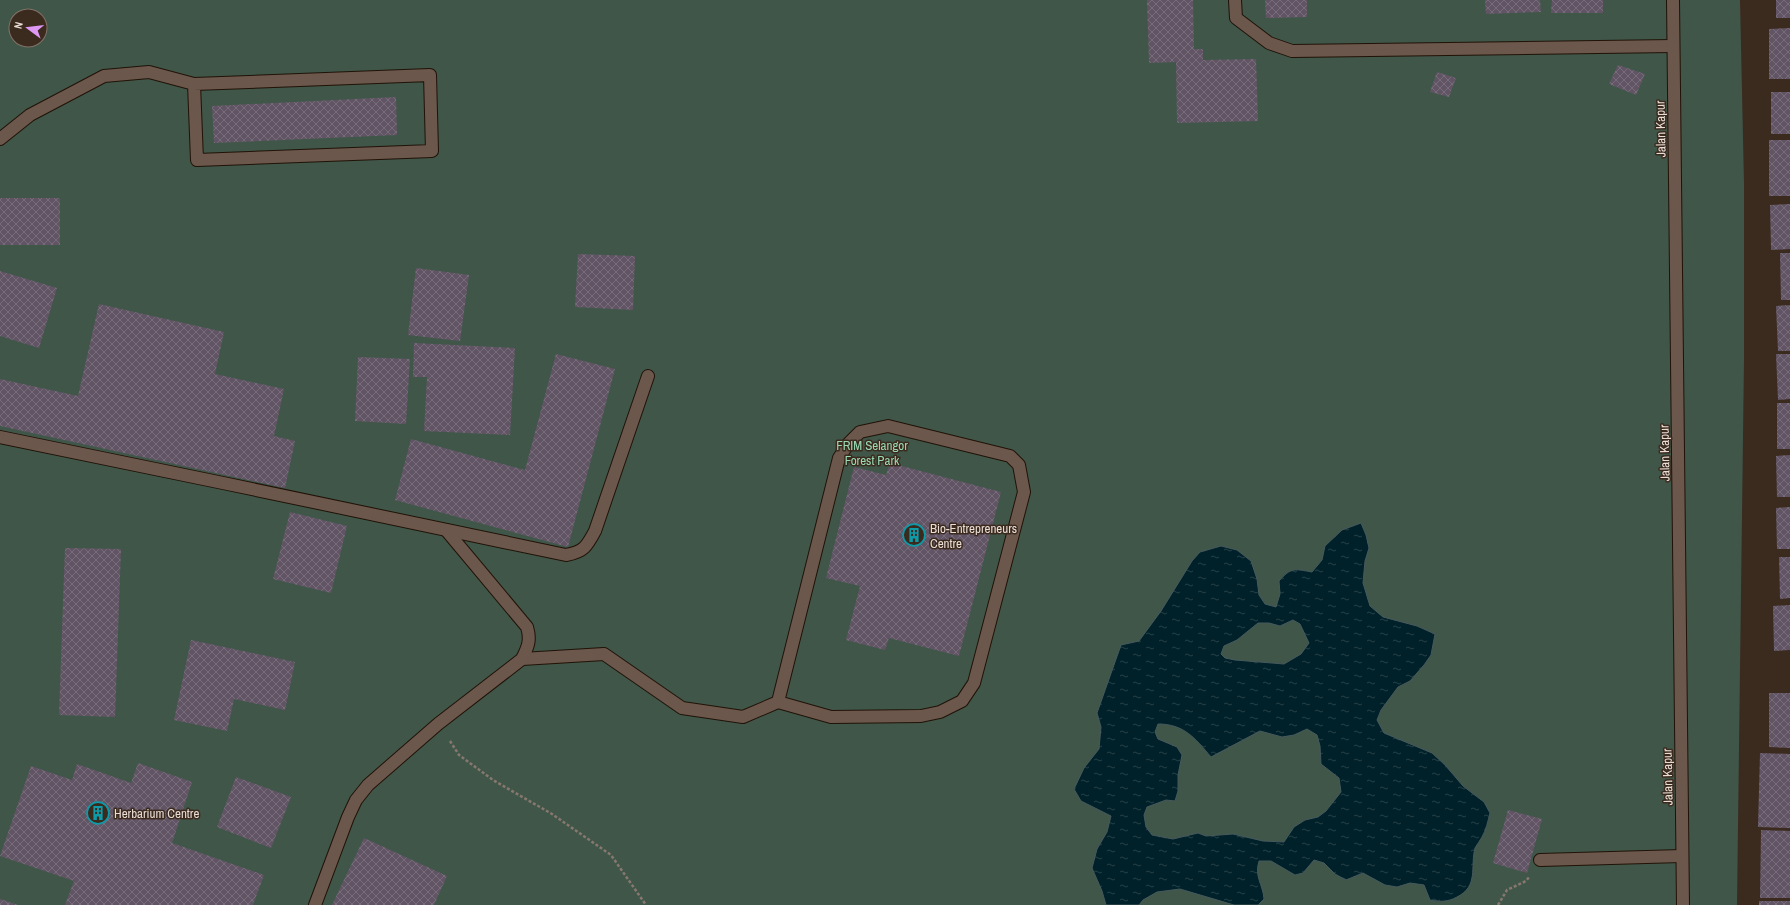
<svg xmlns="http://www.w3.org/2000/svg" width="1790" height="905" font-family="'Archivo Narrow',sans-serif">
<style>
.park{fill:#405649;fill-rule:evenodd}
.water{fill:url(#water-ripples);stroke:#46595d;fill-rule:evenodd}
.building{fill:url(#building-cross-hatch)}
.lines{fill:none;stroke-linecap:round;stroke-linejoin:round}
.service-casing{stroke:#211207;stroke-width:14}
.minor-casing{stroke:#211207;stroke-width:14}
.path{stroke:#87786f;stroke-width:2.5;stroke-dasharray:3 2;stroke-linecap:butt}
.service{stroke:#6b574b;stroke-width:12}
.minor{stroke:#6b574b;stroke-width:12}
.labels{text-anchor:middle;stroke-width:3;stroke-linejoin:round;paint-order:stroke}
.street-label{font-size:13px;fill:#e9ddd6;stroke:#3b2a1e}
.park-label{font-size:13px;fill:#98d9b4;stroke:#3b2a1e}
.poi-label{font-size:13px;fill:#e9ddd6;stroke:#3b2a1e;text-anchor:start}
</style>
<defs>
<pattern id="water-ripples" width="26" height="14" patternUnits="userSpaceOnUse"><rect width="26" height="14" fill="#002129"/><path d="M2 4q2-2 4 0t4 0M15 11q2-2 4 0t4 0" fill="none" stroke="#254147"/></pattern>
<pattern id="building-cross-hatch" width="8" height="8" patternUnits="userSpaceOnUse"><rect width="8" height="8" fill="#615465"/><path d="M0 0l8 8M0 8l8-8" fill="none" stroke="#786c7a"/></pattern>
</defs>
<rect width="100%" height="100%" fill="#3b2a1e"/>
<path class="park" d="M0 0H1740L1744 184V359L1737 905H0ZM16 16H40V40H16Z"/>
<path class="water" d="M1361 523 1366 535 1369 548 1365 561 1363 583 1370 606 1383 617 1417 626 1435 634 1431 655 1424 665 1410 681 1398 687 1381 710 1377 720 1384 733 1432 753 1445 765 1463 786 1484 802 1490 813C1488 821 1486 830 1482 837 1480 841 1477 844 1475 848 1470 867 1479 886 1457 897 1448 902 1440 902 1430 900L1424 885 1410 883 1397 887 1385 885 1363 873 1346 880 1335 874 1324 863 1314 860 1303 873 1295 875 1271 861H1259C1254 877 1263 884 1264 899L1258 905H1234L1180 889 1157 892 1143 900 1139 905H1106L1102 891 1092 868 1097 849 1107 832 1111 816 1081 801 1074 789 1084 768 1099 749 1101 727 1097 713 1121 645 1139 641 1161 611 1192 561 1200 552 1221 546 1237 550 1251 561 1257 579 1259 595 1265 604 1276 607 1280 594 1279 581C1291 567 1295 569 1312 572L1322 560 1325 546 1342 530ZM1293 620 1300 624 1309 643 1301 654 1284 664 1235 660 1225 658 1221 654 1224 646 1237 640 1258 623H1269L1280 626ZM1158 724C1184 724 1195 738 1211 757L1260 731 1282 737 1294 735 1307 729 1317 735 1320 746 1321 764 1339 778 1341 792 1326 811 1318 817 1305 820 1294 827 1284 842 1263 841 1233 834 1206 836 1198 833 1173 839 1152 835 1146 827 1144 815 1147 807 1166 800 1175 801 1178 791V775L1182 755 1177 747 1158 739 1155 732Z"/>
<g class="building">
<polygon points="1147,0 1193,0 1194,49 1203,49 1203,60 1256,59 1258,121 1177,123 1176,62 1149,63"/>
<polygon points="1265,0 1307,0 1307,17 1266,18"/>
<polygon points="1485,0 1540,0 1541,12 1486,14"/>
<polygon points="1552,0 1603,0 1603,13 1551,13"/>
<rect x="1776" y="0" width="14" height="18"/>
<polygon points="1790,28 1790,79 1769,79 1769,29"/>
<polygon points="1618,65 1645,74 1636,95 1609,84"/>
<polygon points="1437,72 1456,78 1449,97 1430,92"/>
<rect x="1771" y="92" width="19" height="42"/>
<polygon points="396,97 397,135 214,143 212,106"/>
<rect x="1769" y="140" width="21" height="56"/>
<rect x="0" y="198" width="60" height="47"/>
<polygon points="1790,204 1790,249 1771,250 1770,205"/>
<polygon points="1780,253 1790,253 1790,300 1781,300"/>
<polygon points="578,254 635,256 633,310 575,307"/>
<polygon points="416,268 469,275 460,341 408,335"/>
<polygon points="0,271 57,288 39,348 0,336"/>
<polygon points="99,304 224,332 215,374 284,389 274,436 295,441 285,488 0,426 0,379 78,396"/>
<polygon points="1790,305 1790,351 1778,351 1776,306"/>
<polygon points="414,343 515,348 510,435 424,431 427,377 413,377"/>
<polygon points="556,354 615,369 568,547 395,500 411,439 525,470"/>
<polygon points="1776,354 1790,354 1790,399 1778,400"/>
<polygon points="358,357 410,359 406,424 355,421"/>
<rect x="1777" y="403" width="13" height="46"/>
<polygon points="1790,455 1790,497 1777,497 1776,456"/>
<polygon points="890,463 1001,492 959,656 889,638 885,650 846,640 860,586 826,578 854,467 886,475"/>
<polygon points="1790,507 1790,549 1777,549 1776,508"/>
<polygon points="290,512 347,526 331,593 273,579"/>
<polygon points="65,548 121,549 115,717 59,715"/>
<polygon points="1779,557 1790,557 1790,598 1780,599"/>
<polygon points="1790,605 1790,650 1774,651 1773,606"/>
<polygon points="191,640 295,662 285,710 234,699 227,731 174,720"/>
<polygon points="1769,693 1790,693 1790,748 1769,747"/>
<polygon points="1760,753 1790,754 1790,828 1758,827"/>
<polygon points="138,763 192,782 172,843 264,875 253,905 65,905 74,881 0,856 31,766 72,780 77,764 131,783"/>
<polygon points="236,777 291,797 271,848 217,827"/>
<polygon points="1508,810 1542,819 1527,873 1493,863"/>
<polygon points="1761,830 1790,831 1790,898 1760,898"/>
<polygon points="364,838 447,876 434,905 332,905"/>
<polygon points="0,899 18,905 0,905"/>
<rect x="1759" y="901" width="31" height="4"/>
</g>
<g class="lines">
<g class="service-casing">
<g id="service">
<polyline points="1235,0 1236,18 1269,43 1292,51 1673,46"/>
<polyline points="0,139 30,115 104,76 149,72 194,84 430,75 432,151 197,160 194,84"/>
<path d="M0 437 223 483 566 555C584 552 587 546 595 531L648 376"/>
<polyline points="522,659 604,654 682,708 743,717 778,702 831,717 921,716 940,712 962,701 974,683 1024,492 1019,465 1010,456 888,426 860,432 848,444 839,458 778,702"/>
<polyline points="1540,860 1682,856"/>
<path d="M315 905 348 817 356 800 368 785 438 724 522 659C528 647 531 640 527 627L446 530"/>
</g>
</g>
<g class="minor-casing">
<polyline id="minor" points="1673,0 1683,905"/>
</g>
<g class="path">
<polyline points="450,741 459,755 493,780 552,814 611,855 646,905"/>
<polyline points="1498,905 1507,890 1526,881 1530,876"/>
</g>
<use href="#service" class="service"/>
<use href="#minor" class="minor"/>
</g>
<defs>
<g id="building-ring" transform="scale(1.15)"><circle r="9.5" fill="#3b2a1e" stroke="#0f9aa8" stroke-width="1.5"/><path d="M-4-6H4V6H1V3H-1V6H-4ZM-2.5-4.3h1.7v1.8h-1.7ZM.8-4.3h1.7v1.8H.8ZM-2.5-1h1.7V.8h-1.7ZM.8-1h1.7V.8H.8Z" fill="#0f9aa8"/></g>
</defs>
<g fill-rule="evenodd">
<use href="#building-ring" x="914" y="535"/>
<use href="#building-ring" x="98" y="813"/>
</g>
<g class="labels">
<g class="street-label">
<text transform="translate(1660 129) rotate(-91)" y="5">Jalan Kapur</text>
<text transform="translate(1664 453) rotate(-91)" y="5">Jalan Kapur</text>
<text transform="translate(1667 777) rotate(-91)" y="5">Jalan Kapur</text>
</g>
<g class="park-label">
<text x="872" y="450">FRIM Selangor<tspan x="872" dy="15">Forest Park</tspan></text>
</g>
<g class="poi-label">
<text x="930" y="533">Bio-Entrepreneurs<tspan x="930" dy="15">Centre</tspan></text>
<text x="114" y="818">Herbarium Centre</text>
</g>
</g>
<g transform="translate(28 28) rotate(285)"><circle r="19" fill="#3b2a1e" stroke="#817268"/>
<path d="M0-3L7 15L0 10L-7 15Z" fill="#de98f3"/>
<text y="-6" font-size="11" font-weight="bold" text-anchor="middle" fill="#e9ddd6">N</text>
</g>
</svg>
